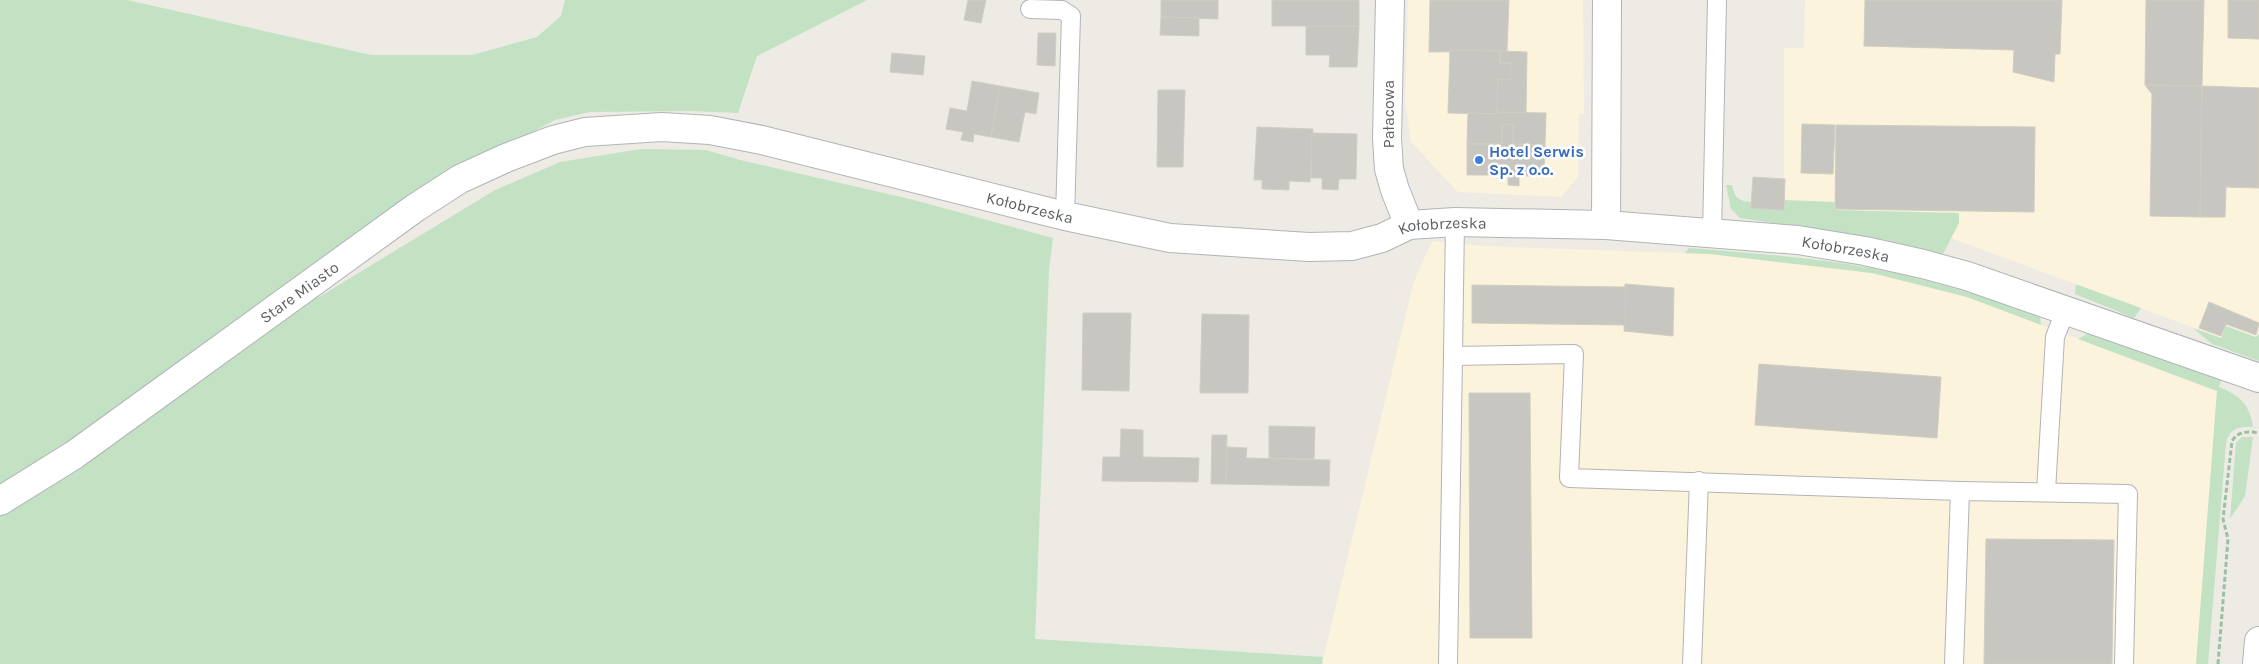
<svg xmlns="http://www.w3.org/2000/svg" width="2259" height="664" font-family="Karla,sans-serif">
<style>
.commercial{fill:#fbf3db}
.green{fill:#c2e2c3}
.building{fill:#c8c6c0;stroke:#d1cdc3}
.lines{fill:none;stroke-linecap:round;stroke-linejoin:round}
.service-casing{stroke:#b1b4b8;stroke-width:20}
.minor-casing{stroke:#b1b4b8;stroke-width:30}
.path{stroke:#9bc0a6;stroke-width:3;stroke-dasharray:5 2.5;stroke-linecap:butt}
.service{stroke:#fff;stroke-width:18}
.minor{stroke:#fff;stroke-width:28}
.shop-dot{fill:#3f7fe0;stroke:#fff;stroke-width:2}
.labels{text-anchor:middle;stroke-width:5;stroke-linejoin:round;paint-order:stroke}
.street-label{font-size:16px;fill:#5c5f63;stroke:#fff}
.shop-label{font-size:16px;font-weight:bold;fill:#366cbe;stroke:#fff;text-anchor:start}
</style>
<rect width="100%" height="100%" fill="#edebe4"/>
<g class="commercial">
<polygon points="1408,0 1583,0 1584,114 1579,114 1578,177 1561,197 1458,192 1411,142 1405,101"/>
<polygon points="1805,0 2259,0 2259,352 1891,216 1784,210 1784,48 1804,48"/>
<polygon points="1432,241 1483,246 1710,254 1872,273 1967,297 2217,391 2196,664 1322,664 1413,284"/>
</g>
<g class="green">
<polygon points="0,0 127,0 371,55 472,55 537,37 561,16 565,0 867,0 757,56 738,113 690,111 590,112 555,120 470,165 301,278 319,297 495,190 560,162 641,149 706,150 740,160 914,200 1053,238 1049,270 1035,639 1323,657 1322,664 0,664"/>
<path d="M1726 185H1732C1734 198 1739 201 1751 202V208L1784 210 1785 200 1834 202 1835 210 1959 213V223L1943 254 1886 240 1740 218 1731 209Z"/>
<path d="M1689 248C1750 253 1810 257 1871 268 1928 279 1984 297 2040 315L2041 325 1967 297 1872 273 1710 254 1685 253Z"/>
<polygon points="2076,285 2078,285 2141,308 2134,318 2075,294"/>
<polygon points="2226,326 2256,337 2259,334 2259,361 2212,344 2193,328 2221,338"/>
<path d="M2087 334H2097L2222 378 2219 387C2239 395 2250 404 2253 427 2239 426 2229 429 2226 443L2208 664H2196L2217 391 2078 339Z"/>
<polygon points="2242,437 2253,437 2245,496 2230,519 2236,443"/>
</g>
<g class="building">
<polygon points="968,0 986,0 981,23 964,20"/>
<polygon points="1161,0 1218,0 1218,19 1161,17"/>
<rect x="1272" y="0" width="87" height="26"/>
<polygon points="1430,0 1509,0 1507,51 1429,52"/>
<polygon points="1865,0 2062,0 2060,54 2055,54 2054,82 2013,72 2014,50 1864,46"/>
<polygon points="2146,0 2204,0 2202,86 2145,85"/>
<polygon points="2228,0 2259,0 2259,39 2228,38"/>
<polygon points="1161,17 1199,18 1199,36 1160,35"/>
<polygon points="1306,26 1359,26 1357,67 1329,67 1330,55 1306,55"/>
<polygon points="1038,33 1056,33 1055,66 1037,65"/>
<polygon points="1450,50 1500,51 1500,63 1511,63 1510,80 1498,79 1497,114 1448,113"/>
<polygon points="1500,51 1527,52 1526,113 1497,112 1498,79 1510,80 1511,63 1500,63"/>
<polygon points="892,53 925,56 923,75 890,72"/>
<polygon points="972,81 1000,86 991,137 974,134 973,142 961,140 963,132 946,129 950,108 967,111"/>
<polygon points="2145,85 2202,86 2200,217 2150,216 2152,94"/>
<polygon points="1000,86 1039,93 1036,114 1025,112 1019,142 991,137"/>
<polygon points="2202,86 2259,88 2259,188 2226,187 2225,217 2200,217"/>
<polygon points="1158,90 1185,90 1183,167 1157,167"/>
<polygon points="1497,112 1546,113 1545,145 1513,144 1513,125 1502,124 1502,144 1467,144 1468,113 1497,114"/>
<polygon points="1502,124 1513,125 1513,144 1545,145 1544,176 1519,176 1519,186 1508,185 1508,175 1467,175 1467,144 1502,144"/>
<polygon points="1802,124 1835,125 1833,174 1801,173"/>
<polygon points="1836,125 2035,127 2034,212 1835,209"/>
<polygon points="1257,127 1313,129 1310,182 1289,181 1289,190 1262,189 1262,180 1254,180"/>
<polygon points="1312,133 1357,134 1356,179 1339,179 1338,190 1322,189 1322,178 1311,178"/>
<polygon points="1753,177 1785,179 1784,210 1751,208"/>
<polygon points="1625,284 1674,288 1673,336 1624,331"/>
<polygon points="1472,285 1626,287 1625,325 1472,323"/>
<polygon points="2209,302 2259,323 2256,335 2226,324 2221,336 2199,328"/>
<polygon points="1083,313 1131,313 1129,391 1082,390"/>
<polygon points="1202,314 1249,315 1248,393 1200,393"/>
<polygon points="1759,364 1941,377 1937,438 1755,425"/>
<polygon points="1469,393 1530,393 1532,638 1470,638"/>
<polygon points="1269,426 1315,427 1314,459 1269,458"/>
<polygon points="1121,429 1143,430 1143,457 1199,458 1198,482 1102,481 1103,457 1120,457"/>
<polygon points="1212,435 1227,435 1226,484 1211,484"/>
<polygon points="1227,447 1247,448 1246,458 1330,460 1329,486 1226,484"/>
<polygon points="1986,539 2114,540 2112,664 1984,664"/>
</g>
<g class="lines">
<g class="service-casing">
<g id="service">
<polyline points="1030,9 1062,10 1071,16 1065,216"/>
<polyline points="1455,222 1453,356 1574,354 1569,478 1960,491"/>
<polyline points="1712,233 1717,0"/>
<polyline points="2046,491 2055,337 2066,309"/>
<polyline points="1448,664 1453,356"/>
<polyline points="1692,664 1699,481"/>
<polyline points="1954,664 1960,491 2128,494 2124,664"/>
</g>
</g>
<g class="minor-casing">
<g id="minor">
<polyline points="1390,0 1387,138 1389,169 1395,190 1409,225"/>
<polyline points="1606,225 1607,0"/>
<path id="s1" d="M0 501 74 455 415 208 460 179 506 158 553 140 585 132 662 127 710 130 762 140 1065 216 1170 238 1309 247 1352 246 1382 238 1409 225 1455 222 1606 225 1798 240 1865 251 1923 264 1967 276 2259 378"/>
<polyline points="2257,664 2259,641"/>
</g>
</g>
<path class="path" d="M2218 664 2228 539 2223 519 2232 441C2238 431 2248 431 2259 433"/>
<use href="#service" class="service"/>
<use href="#minor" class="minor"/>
</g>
<circle class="shop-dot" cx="1479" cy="160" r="5"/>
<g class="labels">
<g class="street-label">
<text transform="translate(1388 114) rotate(-90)" y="6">Pałacowa</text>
<text dy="6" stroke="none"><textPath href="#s1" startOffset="1150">Kołobrzeska</textPath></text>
<text dy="6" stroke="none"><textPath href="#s1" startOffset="1570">Kołobrzeska</textPath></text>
<text dy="6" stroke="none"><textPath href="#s1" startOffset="1975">Kołobrzeska</textPath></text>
<text dy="6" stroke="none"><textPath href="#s1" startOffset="365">Stare Miasto</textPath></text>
</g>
<g class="shop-label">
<text x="1489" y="157">Hotel Serwis<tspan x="1489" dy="18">Sp. z o.o.</tspan></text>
</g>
</g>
</svg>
